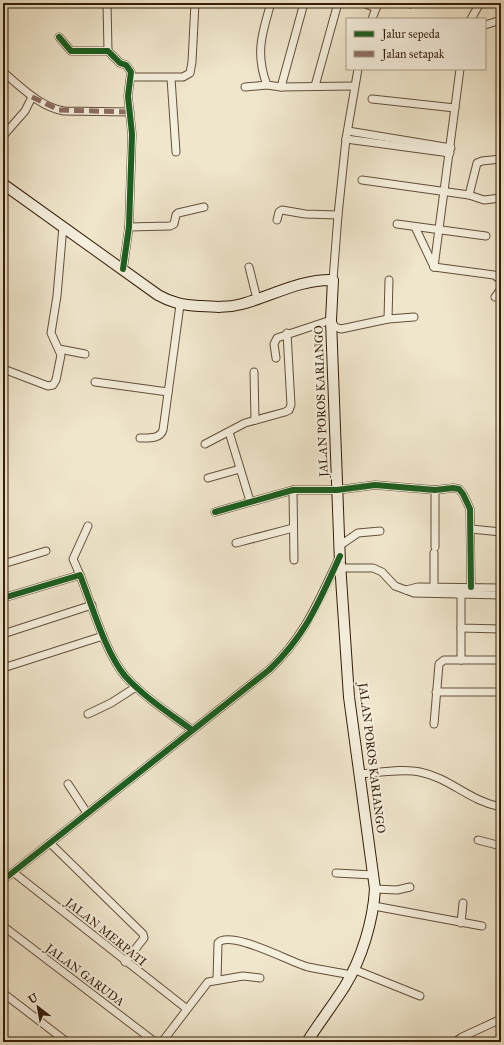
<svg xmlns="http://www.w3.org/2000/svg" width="504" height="1045" font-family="'IM FELL Great Primer',serif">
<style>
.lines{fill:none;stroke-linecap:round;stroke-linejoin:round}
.minor-casing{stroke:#634f38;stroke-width:9}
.secondary-casing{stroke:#341d07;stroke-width:12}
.minor{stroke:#f5efde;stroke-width:7}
.secondary{stroke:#f5efde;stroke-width:10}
.quiet{stroke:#8d6e63;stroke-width:5;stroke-dasharray:10 5;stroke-linecap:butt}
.cycleway-casing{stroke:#f5efde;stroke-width:8}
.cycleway{stroke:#1b5e20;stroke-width:6}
.labels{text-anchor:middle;stroke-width:4;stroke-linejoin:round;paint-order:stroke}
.street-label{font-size:12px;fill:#341d07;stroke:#f5efde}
</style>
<rect width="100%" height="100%" fill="#f0e6cc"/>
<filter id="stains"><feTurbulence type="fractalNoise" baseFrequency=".005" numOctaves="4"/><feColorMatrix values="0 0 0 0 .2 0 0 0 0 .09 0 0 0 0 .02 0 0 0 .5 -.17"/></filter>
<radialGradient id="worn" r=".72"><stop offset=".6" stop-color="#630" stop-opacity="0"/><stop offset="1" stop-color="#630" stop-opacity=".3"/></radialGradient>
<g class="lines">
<g class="minor-casing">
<g id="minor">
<polyline points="107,3 108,51"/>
<path d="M271 3C262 33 255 54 267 85L281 87 354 86"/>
<polyline points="363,3 376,8"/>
<polyline points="408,3 410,4"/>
<polyline points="372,19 378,3"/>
<polyline points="471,19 480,3"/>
<polyline points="485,25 501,20"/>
<polyline points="59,37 71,51 108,51 120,63 126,65 131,72 128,96 132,134 129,227 123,269"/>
<path d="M3 72C21 87 40 107 64 111L130 112"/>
<polyline points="131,77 183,77 190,73 192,62 195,3"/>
<polyline points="171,78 176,152"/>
<polyline points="315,86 338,3"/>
<polyline points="245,87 267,85"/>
<polyline points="281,87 304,3"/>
<polyline points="372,99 455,108"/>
<polyline points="348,131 451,148"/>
<polyline points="3,136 25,111 32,97"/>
<polyline points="346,139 450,153"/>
<polyline points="362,180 469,195 484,200 501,198"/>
<polyline points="469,195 477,163 482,161 501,159"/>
<polyline points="277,220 279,212 282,210 305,214 338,215"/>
<polyline points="397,224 486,236"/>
<polyline points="129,227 170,226 174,224 176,215 178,213 204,207"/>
<polyline points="415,227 434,267"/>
<polyline points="249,267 257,299"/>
<polyline points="434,267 460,69"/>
<polyline points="434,267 494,275 501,280"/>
<polyline points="333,280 338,215 346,139 358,69"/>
<polyline points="495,297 501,289"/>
<polyline points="388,319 389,280"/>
<polyline points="59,349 85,354"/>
<polyline points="276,358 274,344 277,338 331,320 335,327 341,329 388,319 414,317"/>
<polyline points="6,370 48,386 53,385 56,380 61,355 51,333 57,296 63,226"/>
<polyline points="254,372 255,420"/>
<polyline points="95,382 168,392"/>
<polyline points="229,432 250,501"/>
<path d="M140 438C149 438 160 439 163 430L180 305"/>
<polyline points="205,444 245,423 285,412 289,410 291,405 287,333"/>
<polyline points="208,478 240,469"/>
<polyline points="293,490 294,560"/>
<polyline points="215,512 293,490 337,490 375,485 435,490 453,488 459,489 463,494 470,509 471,587"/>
<polyline points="471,529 501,532"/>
<polyline points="236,543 293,528"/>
<polyline points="339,546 358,533 380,531"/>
<polyline points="435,547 435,490"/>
<polyline points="3,564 46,551"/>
<polyline points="340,568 373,568 382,572 395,586 414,593 501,595"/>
<polyline points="80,575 73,559 88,526"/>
<polyline points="434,587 434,553"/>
<polyline points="406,590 418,587 501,588"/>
<polyline points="461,594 461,628 501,629"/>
<path d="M3 598 80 575C92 605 105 652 125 676 144 697 169 713 192 730"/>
<polyline points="461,628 461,660"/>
<polyline points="3,634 92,605"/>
<polyline points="3,668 103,636"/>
<polyline points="436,692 501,692"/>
<polyline points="88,714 111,703 136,687"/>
<polyline points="434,724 439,664 444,660 501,660"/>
<path d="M359 774C377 773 403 768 420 772 450 778 469 801 501 807"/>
<polyline points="68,784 87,813"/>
<polyline points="478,840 501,846"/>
<polyline points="50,843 143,934 144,938 125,962"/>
<polyline points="13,872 187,1009"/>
<polyline points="336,873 373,875"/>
<path d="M3 880 269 670C305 636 318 602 339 558"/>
<polyline points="375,889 397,890 410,887"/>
<polyline points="374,906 482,926"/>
<polyline points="461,923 463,903"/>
<polyline points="3,926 155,1042"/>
<polyline points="353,969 420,996"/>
<path d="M217 980 218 943C230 929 292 963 308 967 322 970 337 972 351 975"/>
<polyline points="3,993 67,1042"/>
<polyline points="3,1041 4,1042"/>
<polyline points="162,1042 208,982 243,976 260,978"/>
<polyline points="455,1042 462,1037 501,1019"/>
</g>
</g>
<g class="secondary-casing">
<path id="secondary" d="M3 184 158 295C172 303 183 305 199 306 214 307 227 308 242 304 272 296 300 279 333 280L331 320 340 563 349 697 375 889C373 921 362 958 345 986 333 1005 319 1023 307 1042"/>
</g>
<use href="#minor" class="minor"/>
<use href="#secondary" class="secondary"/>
<polyline class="quiet" points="32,97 59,110 130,112"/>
<g class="cycleway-casing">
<g id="cycleway">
<polyline points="59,37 71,51 108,51 120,63 126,65 131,72 128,96 132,134 129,227 123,269"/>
<polyline points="215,512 293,490 337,490 375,485 435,490 453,488 459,489 463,494 470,509 471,587"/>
<path d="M3 598 80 575C92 605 105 652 125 676 144 697 169 713 192 730"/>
<path d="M3 880 269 670C306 635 319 602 340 556"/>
</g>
</g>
<use href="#cycleway" class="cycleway"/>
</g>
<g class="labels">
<g class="street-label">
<text transform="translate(321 401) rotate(-92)" y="4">JALAN POROS KARIANGO</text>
<text transform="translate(372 758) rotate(83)" y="4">JALAN POROS KARIANGO</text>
<text transform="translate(106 932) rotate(39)" y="4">JALAN MERPATI</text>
<text transform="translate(85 975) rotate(37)" y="4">JALAN GARUDA</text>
</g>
</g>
<rect width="504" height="1045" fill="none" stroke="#f0e6cc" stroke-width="16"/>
<rect x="4" y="4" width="496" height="1037" fill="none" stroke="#341d07" stroke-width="2"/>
<rect x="8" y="8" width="488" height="1029" fill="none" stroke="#341d07"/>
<rect x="346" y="18" width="140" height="52" fill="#f5efde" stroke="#a89b88"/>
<rect x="354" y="31" width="20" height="6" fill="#1b5e20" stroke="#a89b88"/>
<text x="382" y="38" font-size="12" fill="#341d07">Jalur sepeda</text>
<rect x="354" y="51" width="20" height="6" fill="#8d6e63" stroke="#a89b88"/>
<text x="382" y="58" font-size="12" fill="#341d07">Jalan setapak</text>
<g transform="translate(38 1007) rotate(329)" stroke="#f5efde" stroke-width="3" paint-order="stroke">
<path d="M0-3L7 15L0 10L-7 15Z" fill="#341d07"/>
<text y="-6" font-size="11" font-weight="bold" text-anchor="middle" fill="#341d07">U</text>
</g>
<rect width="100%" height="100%" filter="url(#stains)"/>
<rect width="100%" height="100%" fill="url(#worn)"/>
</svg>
